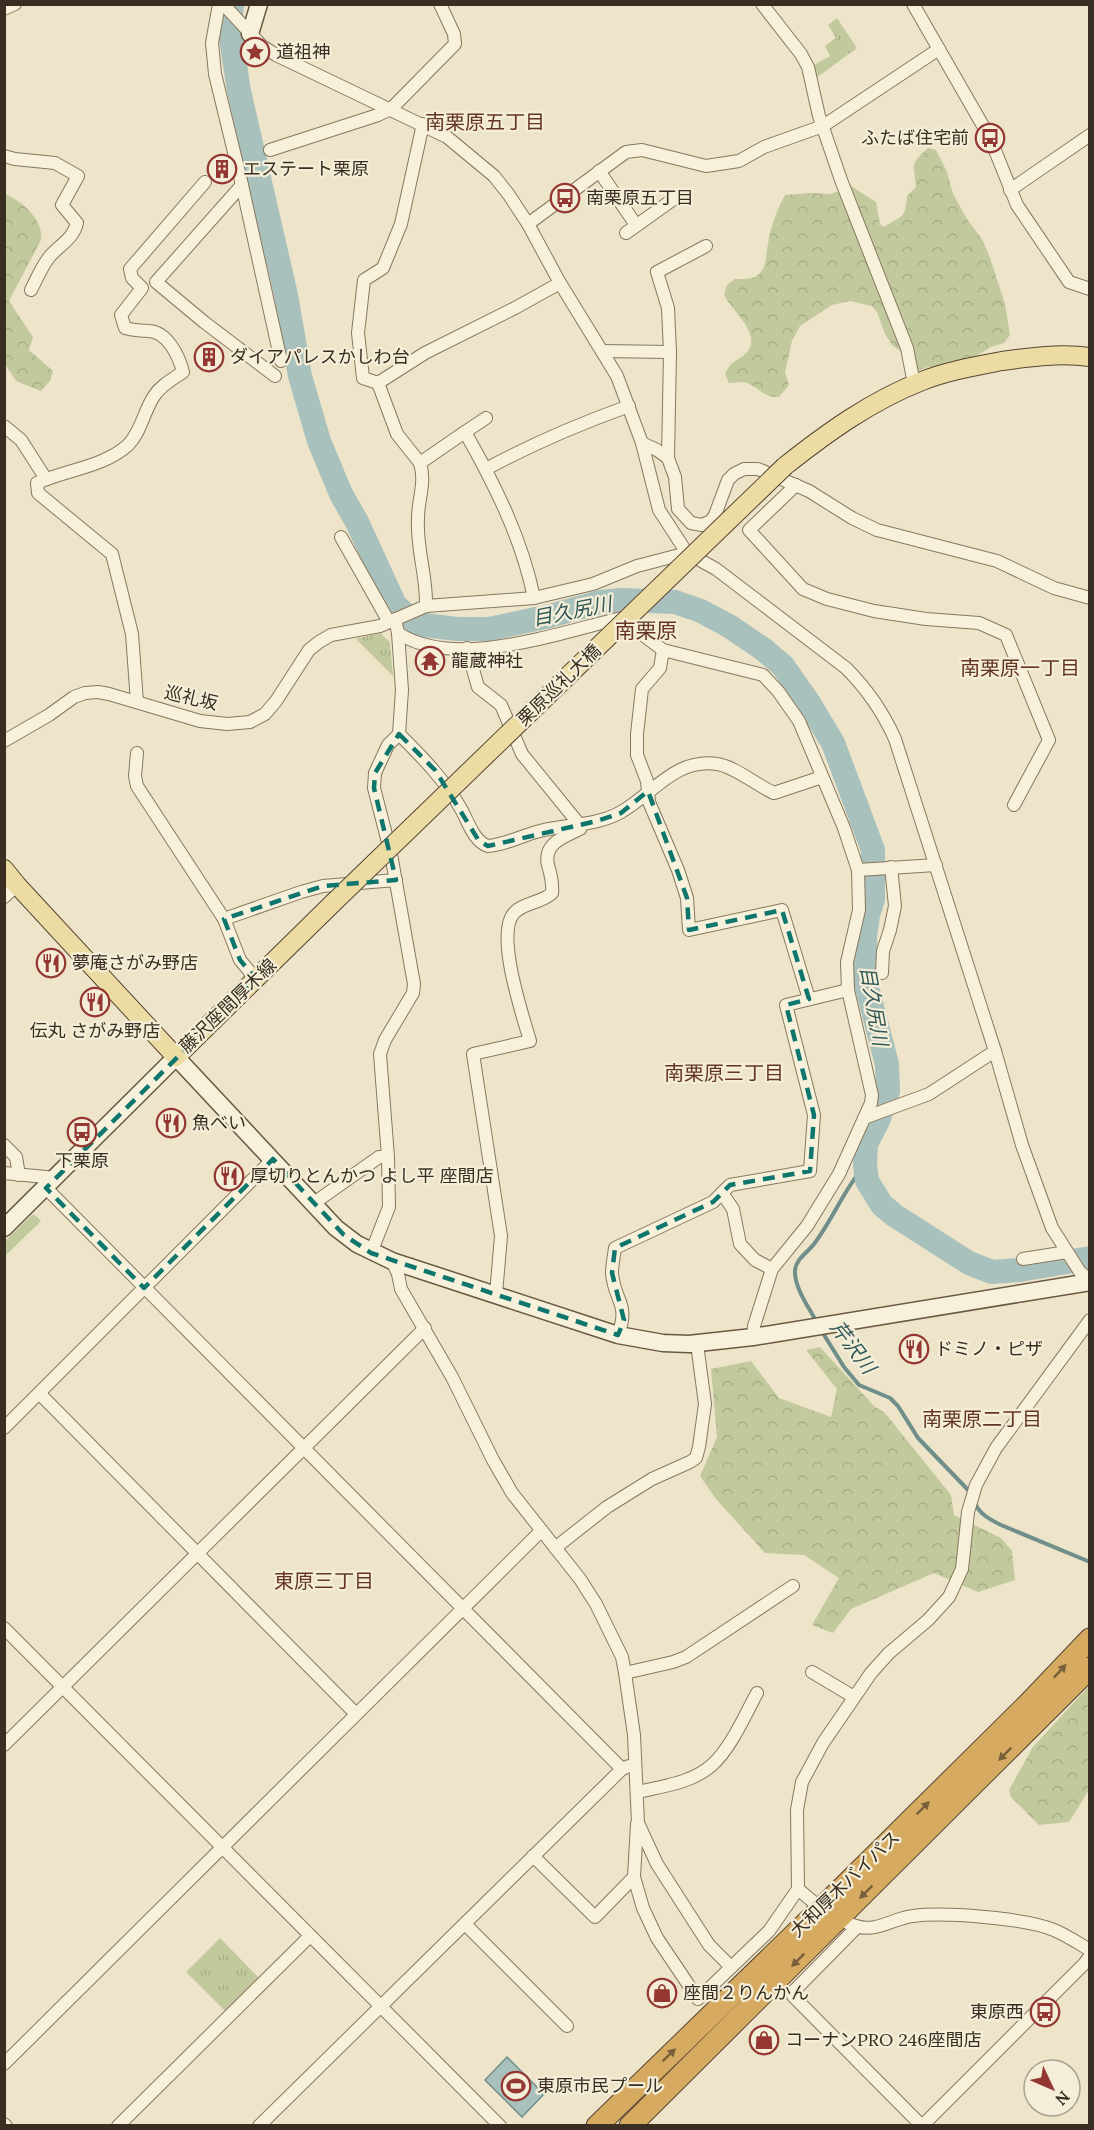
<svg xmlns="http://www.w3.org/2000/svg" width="1094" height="2130" font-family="Lora,'Noto Sans JP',serif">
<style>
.green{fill:#c2ca9d}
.forest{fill:url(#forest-crowns)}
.park{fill:url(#park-tufts)}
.water{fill:#a9c1bc;stroke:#708f8a;stroke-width:1.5}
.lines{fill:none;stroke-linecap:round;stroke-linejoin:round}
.stream{stroke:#708f8a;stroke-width:4}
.river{stroke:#a9c1bc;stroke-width:24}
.street-casing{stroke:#88775e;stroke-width:14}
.secondary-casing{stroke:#6a5941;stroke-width:19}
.primary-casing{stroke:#564532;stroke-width:20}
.highway-casing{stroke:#564532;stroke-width:23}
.street{stroke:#f7f1dc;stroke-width:12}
.secondary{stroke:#f7f1dc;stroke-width:16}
.primary{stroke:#eddba4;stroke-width:18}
.highway{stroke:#d6aa60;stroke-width:21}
.primary-bridge-casing{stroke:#564532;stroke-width:20;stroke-linecap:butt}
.primary-bridge{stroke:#eddba4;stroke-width:18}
.oneway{fill:#78603a}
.marked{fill:none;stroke:#0f766e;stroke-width:4.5;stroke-dasharray:12 8;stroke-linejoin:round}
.labels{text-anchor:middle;stroke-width:4.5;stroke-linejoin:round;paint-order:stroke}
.poi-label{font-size:18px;fill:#392e21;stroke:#f4eed8;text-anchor:start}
.street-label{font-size:18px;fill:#392e21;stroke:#f4eed8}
.neighbourhood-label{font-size:20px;fill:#643523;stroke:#f4eed8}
.water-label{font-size:20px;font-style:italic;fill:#315858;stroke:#f4eed8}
.quarter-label{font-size:21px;fill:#643523;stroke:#f4eed8}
</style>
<defs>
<pattern id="forest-crowns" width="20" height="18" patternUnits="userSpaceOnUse" patternTransform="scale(1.5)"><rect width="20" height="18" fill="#c2ca9d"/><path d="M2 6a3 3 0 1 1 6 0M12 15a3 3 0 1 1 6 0" fill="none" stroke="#a7ae87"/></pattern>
<pattern id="park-tufts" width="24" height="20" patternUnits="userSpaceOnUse" patternTransform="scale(1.5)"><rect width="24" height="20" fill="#c2ca9d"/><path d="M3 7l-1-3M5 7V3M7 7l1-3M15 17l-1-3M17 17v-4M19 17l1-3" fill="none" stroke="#a7ae87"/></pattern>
</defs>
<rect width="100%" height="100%" fill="#ede4c9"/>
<polygon class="green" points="32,1215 35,1215 41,1221 5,1256 5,1241"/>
<g class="forest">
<path d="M928 148 936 150 947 172 953 194 967 219 982 239 989 255 1005 304 1010 335 1004 343 991 347 968 361 944 368 928 367 919 370 912 367 907 356 892 345 885 334 877 312 872 306 850 301 832 305 800 326 792 341 785 372 789 385 779 397C763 398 758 386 744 382 739 382 733 383 729 383L725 374C731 361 734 363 744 355 766 337 732 311 724 295L727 285 735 279C744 279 755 280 761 272 767 265 766 253 768 244 770 229 777 209 785 195L810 193 831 194 851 186 876 202 880 224 884 227C902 215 905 220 907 196L916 187C914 164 909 165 928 148Z"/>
<path d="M5 194C22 201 44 220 41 240L9 301 33 337 29 350 53 371 50 381 41 391 16 381 5 364Z"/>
<polygon points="820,1347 874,1406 885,1413 951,1495 954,1515 1001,1538 1012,1551 1015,1580 978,1592 934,1573 851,1609 833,1633 812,1625 839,1578 804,1555 765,1553 716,1499 700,1476 717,1437 711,1369 751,1361 779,1398 831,1417 837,1389 806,1350"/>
<polygon points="1089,1686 1089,1790 1069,1822 1039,1825 1011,1797 1009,1790 1033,1747"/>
</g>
<g class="park">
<polygon points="837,18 857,48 816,78 814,65 830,56 825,46 836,38 828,25"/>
<polygon points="380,633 390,642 393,676 356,639"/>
<polygon points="220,1938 258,1977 259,1980 228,2011 225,2011 186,1972"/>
</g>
<polygon class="water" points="507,2057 544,2094 522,2117 485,2080"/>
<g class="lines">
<g class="stream">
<path d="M816 1321C808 1306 794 1287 795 1270 796 1259 808 1252 814 1244 833 1219 844 1189 865 1165"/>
<polyline points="821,1330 844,1367 859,1385 890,1398 898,1406 918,1438 971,1493"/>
<path d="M975 1503C979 1514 991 1520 1001 1525L1090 1562"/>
</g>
<polyline class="river" points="232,4 230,32 239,91 286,295 300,376 319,441 341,494 357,522 395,605 416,624 457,629 489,629 550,616 600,602 622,600 675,602 701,611 729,626 763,649 783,666 809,703 833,743 873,850 873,899 868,915 865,937 866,984 887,1064 888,1091 878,1121 866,1144 865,1165 867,1181 882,1205 894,1215 969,1263 992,1272 1020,1270 1090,1258"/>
<g class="street-casing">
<g id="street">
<polyline points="219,4 212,43 215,74 242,185 281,361"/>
<path d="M223 4 262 46 276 55 447 137 494 176 509 195 528 224 560 283 617 376 642 443 659 510 687 553 716 569 846 668C867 689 883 712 895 739L995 1051 1022 1145 1052 1228 1080 1272 1090 1280"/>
<polyline points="762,4 801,54 808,67 819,116 841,180 907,348 914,384"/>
<polyline points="913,4 990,138 1017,205 1069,282 1090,289"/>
<polyline points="4,9 15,4"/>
<polyline points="270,150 378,115 391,109 455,44 454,34 440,4"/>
<path d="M4 156 15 159 55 163 78 176 62 205 77 223C73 239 61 244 50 256 42 266 37 278 31 290"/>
<polyline points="599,171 636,225"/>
<polyline points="242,185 156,282 204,322 275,376"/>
<polyline points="1010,190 1090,135"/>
<polyline points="528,224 626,152 642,150 706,166 739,161 764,147 823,126 939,49"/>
<polyline points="626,233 675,198"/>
<polyline points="602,351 670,352 668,458"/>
<polyline points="670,352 668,308 657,272 706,246"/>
<polyline points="378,383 425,353 515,308 560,283"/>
<path d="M486 418 465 432C495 485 522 539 534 598"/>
<polyline points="4,426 21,440 46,479"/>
<polyline points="642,443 657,450 668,458 675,477 678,509 691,523 702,525 711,521 715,515 728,480 734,474 744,469 758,469 809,491 852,518 877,530 997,561 1054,588 1090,598"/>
<polyline points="420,463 397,434 378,383 363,378 358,333 364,280 383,268 401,224 423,124"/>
<path d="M486 469C532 444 579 424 629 406"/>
<polyline points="796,485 749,530 803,589 827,599 874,611 926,619 979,623 1006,635 1049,740 1014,805"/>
<polyline points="341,537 389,622"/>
<path d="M426 606C427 576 416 548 418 518 418 499 426 483 420 463L465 432"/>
<path d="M395 619 398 633C457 672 565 630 630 616L643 635 663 650 763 675 778 691 799 721 844 828 858 870 859 910 847 962 848 990 872 1095 871 1103 839 1174 807 1226 772 1269 754 1326 753 1337"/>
<path d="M398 633 402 690 399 734C422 757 445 780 461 809 468 821 474 842 488 846 505 845 523 835 540 831 566 824 597 826 621 812 653 794 675 758 717 764 734 766 756 785 774 793L822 777"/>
<path d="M467 648 478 687 501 705 522 754 579 824 580 829C564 837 543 843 548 865 551 875 553 883 552 893 542 903 525 902 515 912 494 932 523 1016 530 1041L473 1054 501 1236 496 1294"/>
<polyline points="663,650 660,668 642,689 637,734 637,755 647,781 649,802 678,870 687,898 689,930 782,910 809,999"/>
<path d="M137 702 132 634 112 554 38 493 37 483C65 470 104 467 128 445 141 432 144 411 154 396 161 385 173 379 183 372 179 356 167 331 148 331 139 330 135 331 125 328L121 315 142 288 132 278 130 269 205 182"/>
<polyline points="4,741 49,715 74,697 85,693 98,692 109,694 200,721 227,724 250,722 265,714 276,701 309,650 319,642 331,635 380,626 426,606 534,598 593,584 637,566 687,553"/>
<polyline points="137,753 135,776 137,786 224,919 240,960 256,979"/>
<polyline points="858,870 936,865"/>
<polyline points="4,897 17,885"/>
<polyline points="224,919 301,892 323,886 396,880"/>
<polyline points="882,973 883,951 890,930 895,906 891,867"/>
<polyline points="864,1118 929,1094 995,1051"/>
<polyline points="4,1145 16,1157 19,1175"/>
<polyline points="4,1173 56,1178"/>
<polyline points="46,1188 622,1769"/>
<polyline points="722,1193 733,1209 740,1244 755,1260 772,1269"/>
<polyline points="314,1203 379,1157 388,1157"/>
<polyline points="371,1253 389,1207 388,1157 380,1054 385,1040 413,993 414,984 391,854 374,788 375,773 388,745 399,734"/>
<polyline points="1023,1259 1067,1252"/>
<polyline points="392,1261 398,1274 401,1289 452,1377 493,1460 512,1493 580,1579 596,1604 622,1657 625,1673 634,1735 638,1823 657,1864 709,1945 731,1967"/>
<path d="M618 1335C630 1303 614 1301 612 1273 612 1265 614 1256 615 1248L713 1202 730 1185 810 1171 814 1115 786 1005 848 990"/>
<polyline points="40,1394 356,1714"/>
<polyline points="4,1428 273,1159"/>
<polyline points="555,1548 607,1507 652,1479 690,1462 696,1458 699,1447 705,1404 697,1344"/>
<polyline points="4,1628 500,2126"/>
<polyline points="812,1672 854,1697"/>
<polyline points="625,1673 673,1662 686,1657 793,1586"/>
<polyline points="4,1745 425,1328"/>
<path d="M638 1792C663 1786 692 1783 712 1765 731 1748 745 1715 757 1693"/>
<polyline points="533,1856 595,1917 634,1877 637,1824"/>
<polyline points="634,1877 643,1908 657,1938 698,1999 769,1931 798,1889 797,1810 802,1782 823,1743 871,1673 889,1653 928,1620 949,1597 962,1569 968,1512 976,1485 996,1448 1090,1320"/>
<path d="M798 1889C815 1904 834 1920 856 1926 877 1933 893 1918 913 1916 943 1912 1026 1918 1054 1930 1066 1935 1078 1943 1090 1950"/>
<polyline points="465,1924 567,2026"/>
<polyline points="857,1927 793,1992 793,1996 922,2126"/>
<polyline points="4,2064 541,1531"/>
<polyline points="4,2124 6,2126"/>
<polyline points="118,2126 310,1936"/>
<polyline points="259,2126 622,1769 629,1766"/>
<polyline points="922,2126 1084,1964 1090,1956"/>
</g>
</g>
<g class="secondary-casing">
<g id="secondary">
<polyline points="250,34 259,4"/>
<polyline points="4,1228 176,1057 336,1228 357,1244 392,1261 618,1335 663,1343 689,1344 753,1337 1090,1282"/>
</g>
</g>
<g class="primary-casing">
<g id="primary">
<path d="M785 466C828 432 871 401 922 381 947 371 976 366 1002 361 1031 357 1060 353 1090 357"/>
<polyline points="4,869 17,885 176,1057 333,903"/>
</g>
</g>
<g class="highway-casing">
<g id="highway">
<polyline points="597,2126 840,1890 1030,1702 1090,1639"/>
<polyline points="630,2126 1090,1668"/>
</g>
</g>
<use href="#street" class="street"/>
<use href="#secondary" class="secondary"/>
<use href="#primary" class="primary"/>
<use href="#highway" class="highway"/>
<g class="primary-bridge-casing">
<polyline id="primary-bridge" points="333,903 785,466"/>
</g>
<use href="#primary-bridge" class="primary-bridge"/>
</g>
<defs><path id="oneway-solid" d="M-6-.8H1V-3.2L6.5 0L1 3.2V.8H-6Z" transform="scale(1.5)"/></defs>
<g class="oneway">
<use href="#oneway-solid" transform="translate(1060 1671) rotate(-47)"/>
<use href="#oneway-solid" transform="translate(1005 1754) rotate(135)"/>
<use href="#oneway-solid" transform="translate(923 1808) rotate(-45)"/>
<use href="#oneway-solid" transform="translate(866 1892) rotate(135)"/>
<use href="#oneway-solid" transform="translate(798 1960) rotate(135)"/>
<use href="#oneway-solid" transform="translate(669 2055) rotate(-44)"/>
</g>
<path class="marked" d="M399 734 435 770 479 841 488 846 597 821 621 813 648 791 687 898 689 930 782 910 809 999 786 1005 814 1115 810 1171 730 1185 713 1202 615 1248 612 1273 624 1320 618 1335 371 1253 344 1235 273 1159 144 1288 46 1188 256 979 240 960 224 919 323 886 396 880 374 788 375 773Z"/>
<defs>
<g id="sight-ring" transform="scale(1.5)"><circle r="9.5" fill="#f4eed8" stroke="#943732" stroke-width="1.5"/><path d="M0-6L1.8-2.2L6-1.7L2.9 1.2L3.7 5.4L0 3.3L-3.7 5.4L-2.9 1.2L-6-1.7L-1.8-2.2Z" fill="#943732"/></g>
<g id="bus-ring" transform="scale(1.5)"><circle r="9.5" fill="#f4eed8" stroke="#943732" stroke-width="1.5"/><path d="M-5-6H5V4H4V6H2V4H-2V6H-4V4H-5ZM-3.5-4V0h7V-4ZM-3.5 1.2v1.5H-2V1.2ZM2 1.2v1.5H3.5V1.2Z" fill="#943732"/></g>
<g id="building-ring" transform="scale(1.5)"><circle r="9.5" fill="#f4eed8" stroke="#943732" stroke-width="1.5"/><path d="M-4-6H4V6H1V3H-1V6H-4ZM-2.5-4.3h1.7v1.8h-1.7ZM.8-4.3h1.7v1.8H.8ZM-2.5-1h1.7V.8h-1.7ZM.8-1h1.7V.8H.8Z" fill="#943732"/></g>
<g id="temple-ring" transform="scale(1.5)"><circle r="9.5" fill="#f4eed8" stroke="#943732" stroke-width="1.5"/><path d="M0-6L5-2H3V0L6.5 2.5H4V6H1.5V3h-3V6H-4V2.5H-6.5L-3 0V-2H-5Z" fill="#943732"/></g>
<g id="restaurant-ring" transform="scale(1.5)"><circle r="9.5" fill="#f4eed8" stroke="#943732" stroke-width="1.5"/><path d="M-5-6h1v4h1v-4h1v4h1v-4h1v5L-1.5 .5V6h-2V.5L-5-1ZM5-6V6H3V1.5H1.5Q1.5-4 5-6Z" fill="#943732"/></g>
<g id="shop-ring" transform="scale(1.5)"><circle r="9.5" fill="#f4eed8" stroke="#943732" stroke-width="1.5"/><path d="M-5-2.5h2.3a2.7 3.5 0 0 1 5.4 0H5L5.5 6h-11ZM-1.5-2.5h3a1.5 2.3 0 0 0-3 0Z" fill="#943732"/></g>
<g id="stadium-ring" transform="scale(1.5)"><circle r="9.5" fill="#f4eed8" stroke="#943732" stroke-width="1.5"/><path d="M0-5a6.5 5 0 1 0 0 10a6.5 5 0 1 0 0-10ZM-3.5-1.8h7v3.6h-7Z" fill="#943732"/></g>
</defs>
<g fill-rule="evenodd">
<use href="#sight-ring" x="255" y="52"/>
<use href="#bus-ring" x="990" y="138"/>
<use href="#building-ring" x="222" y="169"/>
<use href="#bus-ring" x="565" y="198"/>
<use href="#building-ring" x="209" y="357"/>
<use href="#temple-ring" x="430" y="661"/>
<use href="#restaurant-ring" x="51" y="963"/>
<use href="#restaurant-ring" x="95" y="1002"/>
<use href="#restaurant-ring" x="171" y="1123"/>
<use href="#bus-ring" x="82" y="1132"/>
<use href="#restaurant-ring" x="229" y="1176"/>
<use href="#restaurant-ring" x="914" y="1349"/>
<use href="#shop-ring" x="662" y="1993"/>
<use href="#bus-ring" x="1045" y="2012"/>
<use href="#shop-ring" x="764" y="2040"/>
<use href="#stadium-ring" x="516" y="2086"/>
</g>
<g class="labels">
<g class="poi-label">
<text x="276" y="58">道祖神</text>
<text x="969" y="144" text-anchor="end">ふたば住宅前</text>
<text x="243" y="175">エステート栗原</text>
<text x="586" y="204">南栗原五丁目</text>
<text x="230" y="363">ダイアパレスかしわ台</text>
<text x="451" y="667">龍蔵神社</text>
<text x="72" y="969">夢庵さがみ野店</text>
<text x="95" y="1037" text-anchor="middle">伝丸 さがみ野店</text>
<text x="192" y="1129">魚べい</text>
<text x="82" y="1167" text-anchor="middle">下栗原</text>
<text x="250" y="1182">厚切りとんかつ よし平 座間店</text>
<text x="935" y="1355">ドミノ・ピザ</text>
<text x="683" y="1999">座間２りんかん</text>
<text x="1024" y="2018" text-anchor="end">東原西</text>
<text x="785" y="2046">コーナンPRO 246座間店</text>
<text x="537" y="2092">東原市民プール</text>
</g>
<g class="street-label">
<text transform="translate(559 685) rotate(-44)" y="6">栗原巡礼大橋</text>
<text transform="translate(191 698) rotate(13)" y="6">巡礼坂</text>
<text transform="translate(228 1006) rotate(-44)" y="6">藤沢座間厚木線</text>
<text transform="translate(845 1884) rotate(-44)" y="6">大和厚木バイパス</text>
</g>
<g class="neighbourhood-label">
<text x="485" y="129">南栗原五丁目</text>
<text x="1020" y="675">南栗原一丁目</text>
<text x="724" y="1080">南栗原三丁目</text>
<text x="982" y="1426">南栗原二丁目</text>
<text x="324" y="1588">東原三丁目</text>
</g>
<g class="water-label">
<text transform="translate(572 611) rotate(-11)" y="7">目久尻川</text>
<text transform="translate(874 1006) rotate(80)" y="7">目久尻川</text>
<text transform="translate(853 1347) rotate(53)" y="7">芹沢川</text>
</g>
<g class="quarter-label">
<text x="646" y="638">南栗原</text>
</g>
</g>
<rect width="1094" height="2130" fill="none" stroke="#392e21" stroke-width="12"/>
<g transform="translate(1052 2088) rotate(134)"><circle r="28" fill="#f4eed8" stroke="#a9a18f" stroke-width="1.5"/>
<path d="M0-4.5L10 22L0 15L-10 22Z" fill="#943732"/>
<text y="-9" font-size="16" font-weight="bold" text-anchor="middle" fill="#392e21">N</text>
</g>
</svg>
